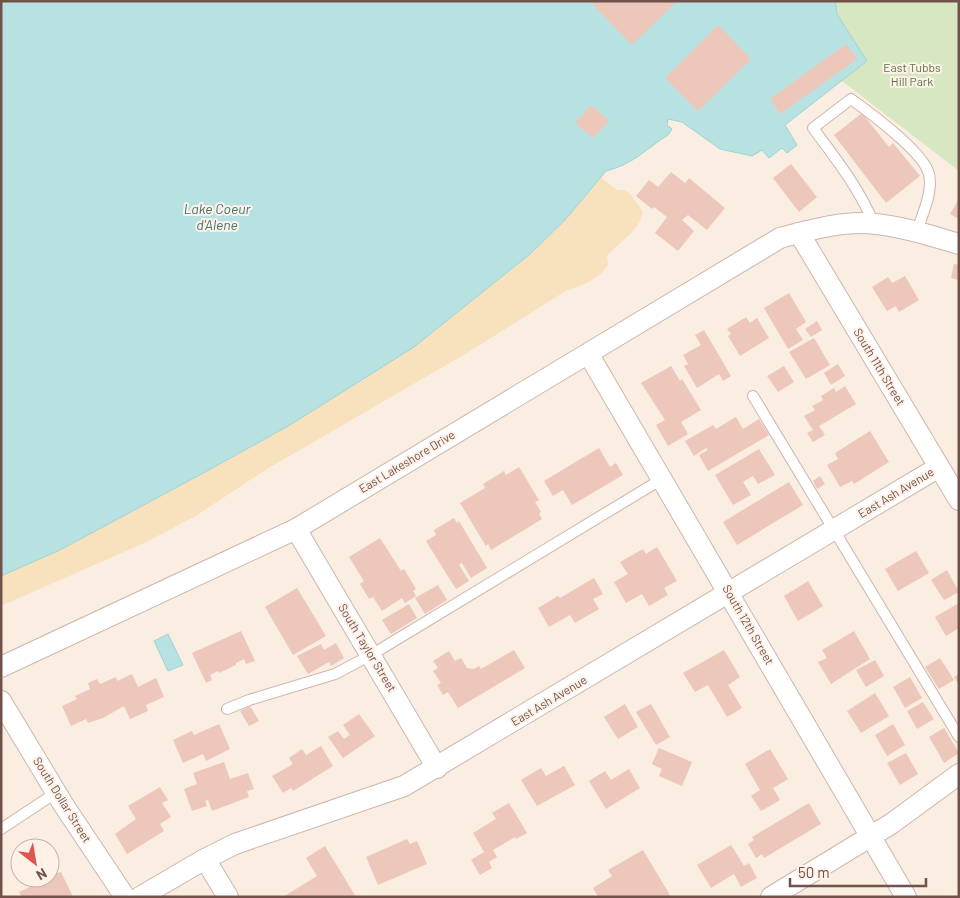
<svg xmlns="http://www.w3.org/2000/svg" width="960" height="898" font-family="Barlow,sans-serif">
<style>
.green{fill:#d7e7c2}
.sand{fill:#f8e2be}
.water{fill:#b8e2e2;stroke:#9fd3d3}
.building{fill:#eec7bb}
.lines{fill:none;stroke-linecap:round;stroke-linejoin:round}
.service-casing{stroke:#cdb6ad;stroke-width:12}
.minor-casing{stroke:#cdb6ad;stroke-width:22}
.service{stroke:#fff;stroke-width:10}
.minor{stroke:#fff;stroke-width:20}
.labels{text-anchor:middle;stroke-width:4;stroke-linejoin:round;paint-order:stroke}
.park-label{font-size:12px;fill:#5a7643;stroke:#fef2e8}
.street-label{font-size:12px;fill:#70524a;stroke:#fef2e8}
.water-label{font-size:14px;font-style:italic;fill:#407575;stroke:#fef2e8}
</style>
<rect width="100%" height="100%" fill="#faede2"/>
<polygon class="green" points="835,1 959,1 959,171 842,81 867,61 837,14"/>
<path class="sand" d="M602 174 603 179 617 190H625L630 194 643 212C637 234 621 240 607 256L608 264 602 273 589 282 564 292 467 353 267 469 194 517 142 544 1 606V576L60 550 207 471 290 425 414 347 530 254 565 220Z"/>
<g class="water">
<path d="M1 1H835L837 14 867 61 785 125 797 145 787 153 782 148 769 158 762 150 752 156 720 149 682 122 668 119 667 125 672 129 668 135C644 150 634 164 606 171L565 220 530 254 414 347 290 425 207 471 60 550 1 576Z"/>
<polygon points="168,634 183,665 168,671 154,641"/>
</g>
<g class="building">
<polygon points="596,1 677,1 632,45 593,5"/>
<polygon points="718,25 751,59 698,111 665,78"/>
<polygon points="846,44 857,59 780,114 770,99"/>
<polygon points="591,105 609,121 593,138 575,123"/>
<polygon points="862,113 889,147 893,143 920,176 886,203 834,135"/>
<polygon points="791,164 817,197 799,212 773,178"/>
<polygon points="671,172 685,183 689,178 725,208 707,230 688,215 682,220 694,231 678,251 655,233 667,217 654,207 652,209 636,196 649,180 658,187"/>
<polygon points="959,199 959,219 950,214"/>
<polygon points="954,264 959,265 959,280 951,278"/>
<polygon points="905,276 919,300 899,312 896,306 887,311 872,287 888,277 892,283"/>
<polygon points="789,293 806,322 796,329 803,340 788,349 764,308"/>
<polygon points="746,317 750,323 757,318 769,338 740,356 728,336 731,334 727,329"/>
<polygon points="817,321 822,330 811,337 805,329"/>
<polygon points="704,330 731,376 723,381 719,374 697,388 684,366 688,364 683,355 701,345 695,335"/>
<polygon points="814,338 830,365 806,379 789,352"/>
<polygon points="838,364 845,376 831,385 824,373"/>
<polygon points="671,366 680,381 682,379 701,410 681,422 688,434 668,446 656,425 665,420 641,383"/>
<polygon points="784,366 794,382 778,392 767,376"/>
<polygon points="845,386 856,404 819,426 825,435 813,442 807,433 813,430 804,416 815,410 812,406 823,400 821,396 834,388 836,392"/>
<polygon points="736,417 743,429 759,419 769,435 708,471 699,455 708,450 706,448 694,456 685,441 713,425 716,429"/>
<polygon points="870,431 889,462 854,484 852,481 840,487 827,465 838,459 835,453"/>
<polygon points="599,448 610,467 616,463 623,475 572,505 563,490 553,496 544,481"/>
<polygon points="759,449 775,475 758,484 753,476 743,482 751,495 733,505 715,475"/>
<polygon points="519,467 539,500 535,502 541,512 539,514 542,519 491,550 488,544 486,546 460,503 485,488 483,484 504,471 506,475"/>
<polygon points="820,476 825,484 817,489 813,481"/>
<polygon points="789,482 803,505 737,545 723,522"/>
<polygon points="454,518 457,523 459,521 487,568 471,578 462,563 459,565 469,581 456,589 426,541 436,535 434,530"/>
<polygon points="380,538 401,571 404,569 416,589 413,591 416,596 405,603 402,598 382,611 373,597 369,599 360,584 364,581 349,557"/>
<polygon points="657,547 677,581 664,588 668,595 649,606 642,594 626,603 614,582 628,574 620,562 643,549 646,554"/>
<polygon points="916,551 929,573 898,591 885,569"/>
<polygon points="947,570 959,592 944,600 931,580"/>
<polygon points="594,578 603,594 593,599 599,609 575,623 570,615 549,627 538,608 558,596 560,598"/>
<polygon points="808,581 823,606 798,621 784,596"/>
<polygon points="438,585 447,600 425,614 415,598"/>
<polygon points="297,588 326,636 293,655 265,607"/>
<polygon points="959,603 959,628 946,636 935,617"/>
<polygon points="409,604 417,618 391,634 382,620"/>
<polygon points="241,631 255,661 246,664 244,659 236,663 236,665 219,673 218,671 210,675 212,680 206,683 192,653"/>
<polygon points="854,631 870,659 831,684 818,662 827,658 822,650"/>
<polygon points="336,643 344,658 331,666 329,662 308,674 297,656 321,644 324,650"/>
<polygon points="514,650 525,668 458,708 448,692 443,695 437,685 441,683 433,671 438,668 433,661 449,651 455,661 461,658 467,668 474,669 479,666 481,669"/>
<polygon points="724,650 740,677 728,685 742,708 727,717 708,685 695,692 683,673"/>
<polygon points="940,658 954,680 939,689 925,667"/>
<polygon points="875,660 884,676 866,687 856,670"/>
<polygon points="132,674 138,687 156,678 164,697 146,705 148,711 130,719 124,706 103,718 88,723 86,719 71,726 62,706 77,699 75,696 90,689 88,683 97,679 100,684 116,677 117,681"/>
<polygon points="959,674 959,685 954,677"/>
<polygon points="910,677 922,698 905,708 893,687"/>
<polygon points="875,693 889,716 861,733 847,711"/>
<polygon points="923,702 934,719 917,729 907,711"/>
<polygon points="625,704 638,727 618,739 604,717"/>
<polygon points="651,704 670,737 656,745 636,712"/>
<polygon points="250,706 259,721 249,726 240,711"/>
<polygon points="359,714 375,736 343,758 328,737 338,731 344,739 350,735 343,725"/>
<polygon points="219,724 230,749 206,761 203,754 183,763 173,740 192,731 194,735"/>
<polygon points="893,724 905,745 887,756 875,735"/>
<polygon points="944,728 959,753 944,763 929,737"/>
<polygon points="321,746 333,766 293,791 291,788 283,793 272,776 293,764 289,758 302,749 306,755"/>
<polygon points="659,748 692,762 682,786 659,776 662,769 652,764"/>
<polygon points="770,749 788,779 773,788 780,800 761,811 751,796 760,790 745,764"/>
<polygon points="906,753 918,774 900,785 887,763"/>
<polygon points="224,762 230,779 248,773 254,789 247,791 249,797 212,811 208,800 205,801 207,806 192,811 184,789 197,784 193,773"/>
<polygon points="564,766 575,785 537,806 521,780 541,768 546,776"/>
<polygon points="629,769 640,788 606,809 589,781 605,771 611,780"/>
<polygon points="160,787 168,800 162,803 171,817 160,824 164,831 127,854 115,834 136,819 128,806"/>
<polygon points="509,803 527,833 516,839 515,837 493,850 497,857 489,862 492,868 480,875 471,860 484,852 473,833 496,819 492,813"/>
<polygon points="809,803 821,824 764,858 762,854 756,858 748,844 754,840 752,837"/>
<polygon points="407,839 410,844 417,841 427,864 378,885 366,857"/>
<polygon points="731,845 744,866 749,863 757,878 741,887 734,874 711,888 697,865"/>
<polygon points="325,846 356,897 283,897 317,876 306,858"/>
<polygon points="643,850 671,897 598,897 593,888 612,876 608,870"/>
<polygon points="56,867 58,873 61,872 73,897 22,897 19,892 43,881 41,878 50,878 50,870"/>
</g>
<g class="lines">
<g class="service-casing">
<g id="service">
<path d="M874 224C859 188 836 159 813 128L851 99C869 112 920 150 928 171 935 188 922 215 917 231"/>
<polyline points="753,396 959,737"/>
<polyline points="227,709 249,700 335,674 371,655 662,479"/>
<polyline points="1,829 57,792"/>
</g>
</g>
<g class="minor-casing">
<g id="minor">
<polyline points="799,233 959,500"/>
<polyline points="589,355 906,897"/>
<polyline points="296,529 437,768"/>
<path d="M1 667 296 529 780 238C809 230 846 220 876 224 904 227 932 236 959 244"/>
<polyline points="1,701 63,804 125,897"/>
<polyline points="205,859 228,897"/>
<polyline points="140,897 205,859 235,844 404,786 939,467"/>
<polyline points="771,897 891,824 959,774"/>
</g>
</g>
<use href="#service" class="service"/>
<use href="#minor" class="minor"/>
</g>
<g class="labels">
<g class="park-label">
<text x="912" y="72">East Tubbs<tspan x="912" dy="14">Hill Park</tspan></text>
</g>
<g class="street-label">
<text transform="translate(879 367) rotate(59)" y="4">South 11th Street</text>
<text transform="translate(407 462) rotate(-31)" y="4">East Lakeshore Drive</text>
<text transform="translate(896 493) rotate(-31)" y="4">East Ash Avenue</text>
<text transform="translate(748 625) rotate(60)" y="4">South 12th Street</text>
<text transform="translate(367 648) rotate(59)" y="4">South Taylor Street</text>
<text transform="translate(549 701) rotate(-31)" y="4">East Ash Avenue</text>
<text transform="translate(62 800) rotate(58)" y="4">South Dollar Street</text>
</g>
<g class="water-label">
<text x="217" y="214">Lake Coeur<tspan x="217" dy="16">d'Alene</tspan></text>
</g>
</g>
<rect width="960" height="898" fill="none" stroke="#70524a" stroke-width="5"/>
<g transform="translate(35 863) rotate(149)"><circle r="24" fill="#fef2e8" stroke="#c5b2a9"/>
<path d="M0-4L9 19L0 12L-9 19Z" fill="#dd574e"/>
<text y="-8" font-size="14" font-weight="bold" text-anchor="middle" fill="#70524a">N</text>
</g>
<path d="M790 878v8h136v-8" fill="none" stroke="#70524a" stroke-width="2.5"/>
<text x="798" y="878" font-size="15" fill="#70524a" stroke="#fef2e8" stroke-width="4" paint-order="stroke">50 m</text>
</svg>
